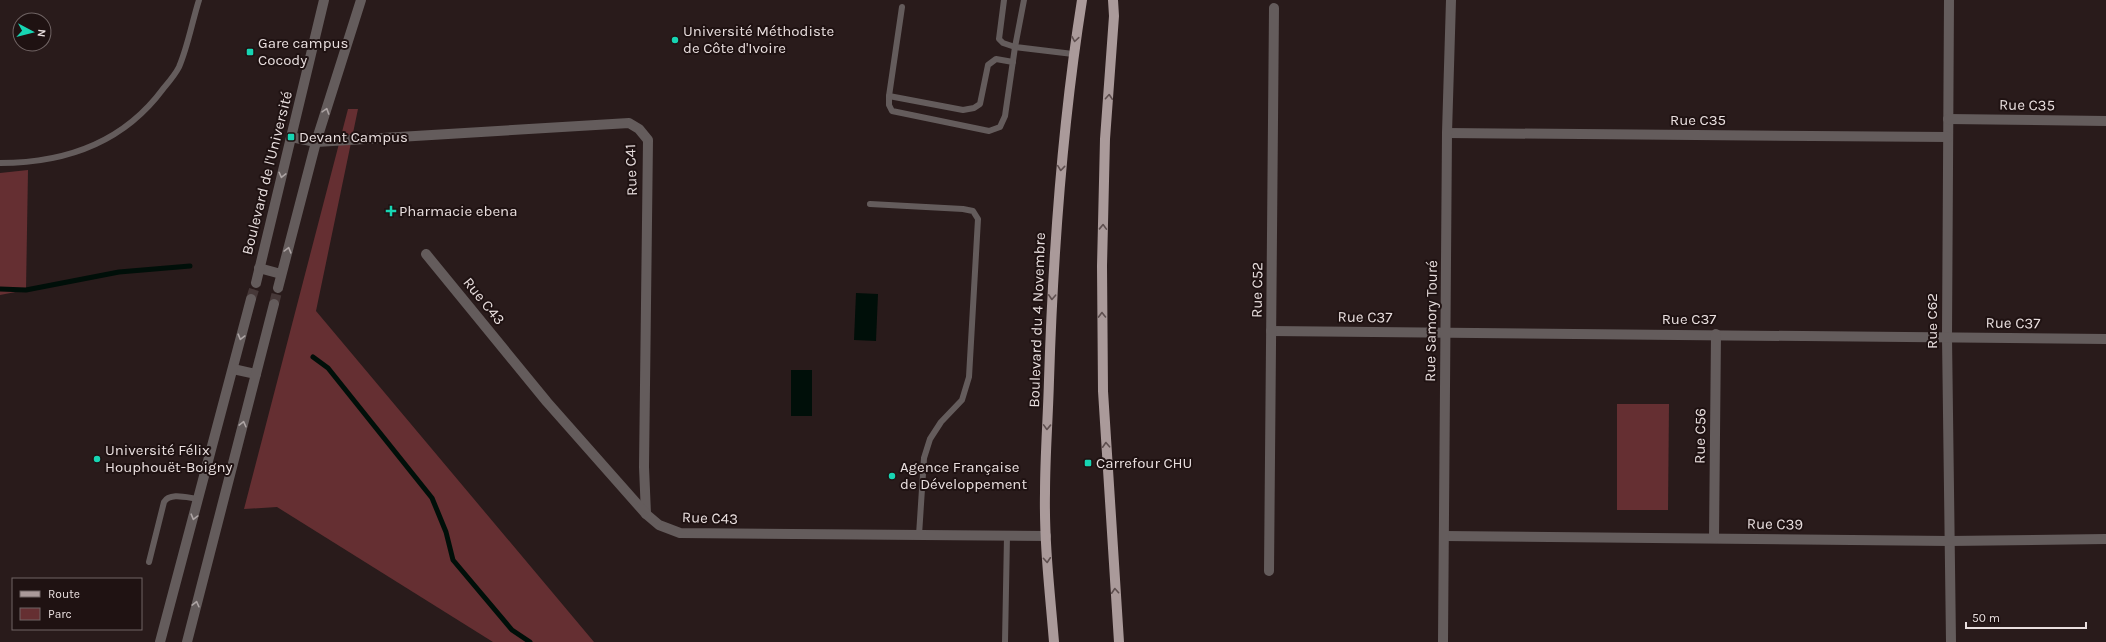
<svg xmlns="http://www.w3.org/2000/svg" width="2106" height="642" font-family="Karla,sans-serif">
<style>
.green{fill:#652f32}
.water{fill:#000f09}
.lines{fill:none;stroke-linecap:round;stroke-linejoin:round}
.stream{stroke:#000f09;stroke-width:5}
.tertiary-tunnel{stroke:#463838;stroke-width:10;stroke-dasharray:10 5;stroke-linecap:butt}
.service{stroke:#645c5c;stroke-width:6}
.minor{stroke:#645c5c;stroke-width:10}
.tertiary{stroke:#645c5c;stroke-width:10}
.primary{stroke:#aa9a9a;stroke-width:10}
.oneway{stroke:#5e4f4f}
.oneway2{stroke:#ada4a4}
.poi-dot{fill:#17d5b3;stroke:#1f1212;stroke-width:1.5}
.labels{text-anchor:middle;stroke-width:4;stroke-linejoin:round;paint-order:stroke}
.poi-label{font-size:15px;fill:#e9dfdf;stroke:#1f1212;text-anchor:start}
.street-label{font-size:15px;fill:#e9dfdf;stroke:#1f1212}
</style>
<rect width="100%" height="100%" fill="#291b1b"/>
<g class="green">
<polygon points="348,109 358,109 316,311 594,642 493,642 277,507 244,509"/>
<polygon points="28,170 26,290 0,295 0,173"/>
<polygon points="1617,404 1669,404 1668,510 1617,510"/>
</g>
<g class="water">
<polygon points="856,293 878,294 876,341 854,340"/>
<rect x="791" y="370" width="21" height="46"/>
</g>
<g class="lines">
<g class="stream">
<polyline points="0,289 26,290 119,272 190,266"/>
<polyline points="313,357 328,368 432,498 446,532 453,560 512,630 530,642"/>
</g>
<g class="tertiary-tunnel">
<polyline points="251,299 256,283"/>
<polyline points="274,304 278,288"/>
</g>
<g class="service">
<polyline points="1024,0 1015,47 1073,54"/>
<polyline points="902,7 889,96 889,105 892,111 989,131 1000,127 1005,116 1015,47 1003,43 999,39 1004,0"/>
<polyline points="889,96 963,110 974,108 980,104 988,65 996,59 1013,62"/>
<path d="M0 163C65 163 123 143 163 89 168 83 175 75 179 67 188 46 192 22 199 0"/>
<polyline points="870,204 963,209 973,211 978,219 969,377 962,400 941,422 930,439 924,458 919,535"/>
<path d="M149 562 164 502C170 492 188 498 199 499"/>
<polyline points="1005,642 1007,536"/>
</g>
<g class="minor">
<polyline points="1949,0 1947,337 1951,642"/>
<polyline points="1948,119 2106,121"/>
<polyline points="1447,133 1948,137"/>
<polyline points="291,137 316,142 629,123 639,129 648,140 644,467 646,514"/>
<polyline points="426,254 547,402 646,514 659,525 680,533 1046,536"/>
<polyline points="1271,331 2106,339"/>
<polyline points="1444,536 1949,541 2106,539"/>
<polyline points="1714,538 1716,334"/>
<polyline points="1269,571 1274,8"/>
<polyline points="1443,642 1447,133 1451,0"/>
</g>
<g class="tertiary">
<polyline points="259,268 281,274"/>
<polyline points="256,283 324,0"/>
<polyline points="278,288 316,142 361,0"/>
<polyline points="233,369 256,374"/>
<polyline points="160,642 251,299"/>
<polyline points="187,642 274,304"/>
</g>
<g class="primary">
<polyline points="1113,0 1114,16 1105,139 1102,266 1103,391 1119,642"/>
<path d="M1054 642C1050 593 1044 543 1045 493 1045 456 1048 418 1049 380 1053 253 1062 126 1082 0"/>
</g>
</g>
<defs><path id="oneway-chevron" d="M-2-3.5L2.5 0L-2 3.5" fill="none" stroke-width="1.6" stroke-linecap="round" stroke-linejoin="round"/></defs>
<g class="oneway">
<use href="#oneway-chevron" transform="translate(1075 39) rotate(99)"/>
<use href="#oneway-chevron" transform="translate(1109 97) rotate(-86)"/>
<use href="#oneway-chevron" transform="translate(1061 168) rotate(96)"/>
<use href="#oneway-chevron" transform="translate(1103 227) rotate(-88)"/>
<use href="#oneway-chevron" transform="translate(1052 297) rotate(93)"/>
<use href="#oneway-chevron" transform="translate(1102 315) rotate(-91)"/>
<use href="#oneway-chevron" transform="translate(1047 427) rotate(92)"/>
<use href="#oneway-chevron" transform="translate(1106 445) rotate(-93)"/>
<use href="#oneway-chevron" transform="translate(1047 560) rotate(86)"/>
<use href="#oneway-chevron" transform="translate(1115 591) rotate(-94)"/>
</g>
<g class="oneway2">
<use href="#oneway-chevron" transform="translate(326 111) rotate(-72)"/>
<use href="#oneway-chevron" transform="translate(282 175) rotate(104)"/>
<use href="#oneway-chevron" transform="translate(288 250) rotate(-75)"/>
<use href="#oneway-chevron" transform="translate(241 337) rotate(105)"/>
<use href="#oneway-chevron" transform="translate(243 424) rotate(-76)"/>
<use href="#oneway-chevron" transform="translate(194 517) rotate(105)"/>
<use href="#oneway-chevron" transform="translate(196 604) rotate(-76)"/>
</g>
<g class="poi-dot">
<circle cx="675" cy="40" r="4"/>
<rect x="246" y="48" width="8" height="8" rx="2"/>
<rect x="287" y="133" width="8" height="8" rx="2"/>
<path d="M389 205h4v4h4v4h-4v4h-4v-4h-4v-4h4z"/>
<circle cx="97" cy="459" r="4"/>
<rect x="1084" y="459" width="8" height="8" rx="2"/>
<circle cx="892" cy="476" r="4"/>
</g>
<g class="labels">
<g class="poi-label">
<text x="683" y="36">Université Méthodiste<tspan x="683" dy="17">de Côte d'Ivoire</tspan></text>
<text x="258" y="48">Gare campus<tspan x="258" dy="17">Cocody</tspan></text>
<text x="299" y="142">Devant Campus</text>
<text x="399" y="216">Pharmacie ebena</text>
<text x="105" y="455">Université Félix<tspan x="105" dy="17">Houphouët-Boigny</tspan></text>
<text x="1096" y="468">Carrefour CHU</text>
<text x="900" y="472">Agence Française<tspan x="900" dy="17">de Développement</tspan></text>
</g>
<g class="street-label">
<text transform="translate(2027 105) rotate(1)" y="5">Rue C35</text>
<text x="1698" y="125">Rue C35</text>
<text transform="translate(631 170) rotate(-92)" y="5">Rue C41</text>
<text transform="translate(267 173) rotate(-76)" y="5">Boulevard de l'Université</text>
<text transform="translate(1257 290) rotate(-89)" y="5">Rue C52</text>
<text transform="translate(484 301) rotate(51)" y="5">Rue C43</text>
<text transform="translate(1365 317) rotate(1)" y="5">Rue C37</text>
<text x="1689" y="324">Rue C37</text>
<text transform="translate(1037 320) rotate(-88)" y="5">Boulevard du 4 Novembre</text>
<text transform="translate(1431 321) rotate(-89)" y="5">Rue Samory Touré</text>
<text transform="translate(1932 321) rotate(-90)" y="5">Rue C62</text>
<text transform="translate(2013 323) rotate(1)" y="5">Rue C37</text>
<text transform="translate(1700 436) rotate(-89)" y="5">Rue C56</text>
<text transform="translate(710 518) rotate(2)" y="5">Rue C43</text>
<text transform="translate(1775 524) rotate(1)" y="5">Rue C39</text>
</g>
</g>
<rect x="12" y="578" width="130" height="52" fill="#1f1212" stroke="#706464"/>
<rect x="20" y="591" width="20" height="6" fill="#aa9a9a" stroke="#706464"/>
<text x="48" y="598" font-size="12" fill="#e9dfdf">Route</text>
<rect x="20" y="608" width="20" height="12" fill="#652f32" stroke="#706464"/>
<text x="48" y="618" font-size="12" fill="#e9dfdf">Parc</text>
<g transform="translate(32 32) rotate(97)"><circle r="19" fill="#1f1212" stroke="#706464"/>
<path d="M0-3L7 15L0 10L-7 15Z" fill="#17d5b3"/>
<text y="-6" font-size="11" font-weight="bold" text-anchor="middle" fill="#e9dfdf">N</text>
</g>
<path d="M1966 622v6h120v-6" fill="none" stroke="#e9dfdf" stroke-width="2"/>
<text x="1972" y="622" font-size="12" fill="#e9dfdf" stroke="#1f1212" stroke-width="3" paint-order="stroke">50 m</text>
</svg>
